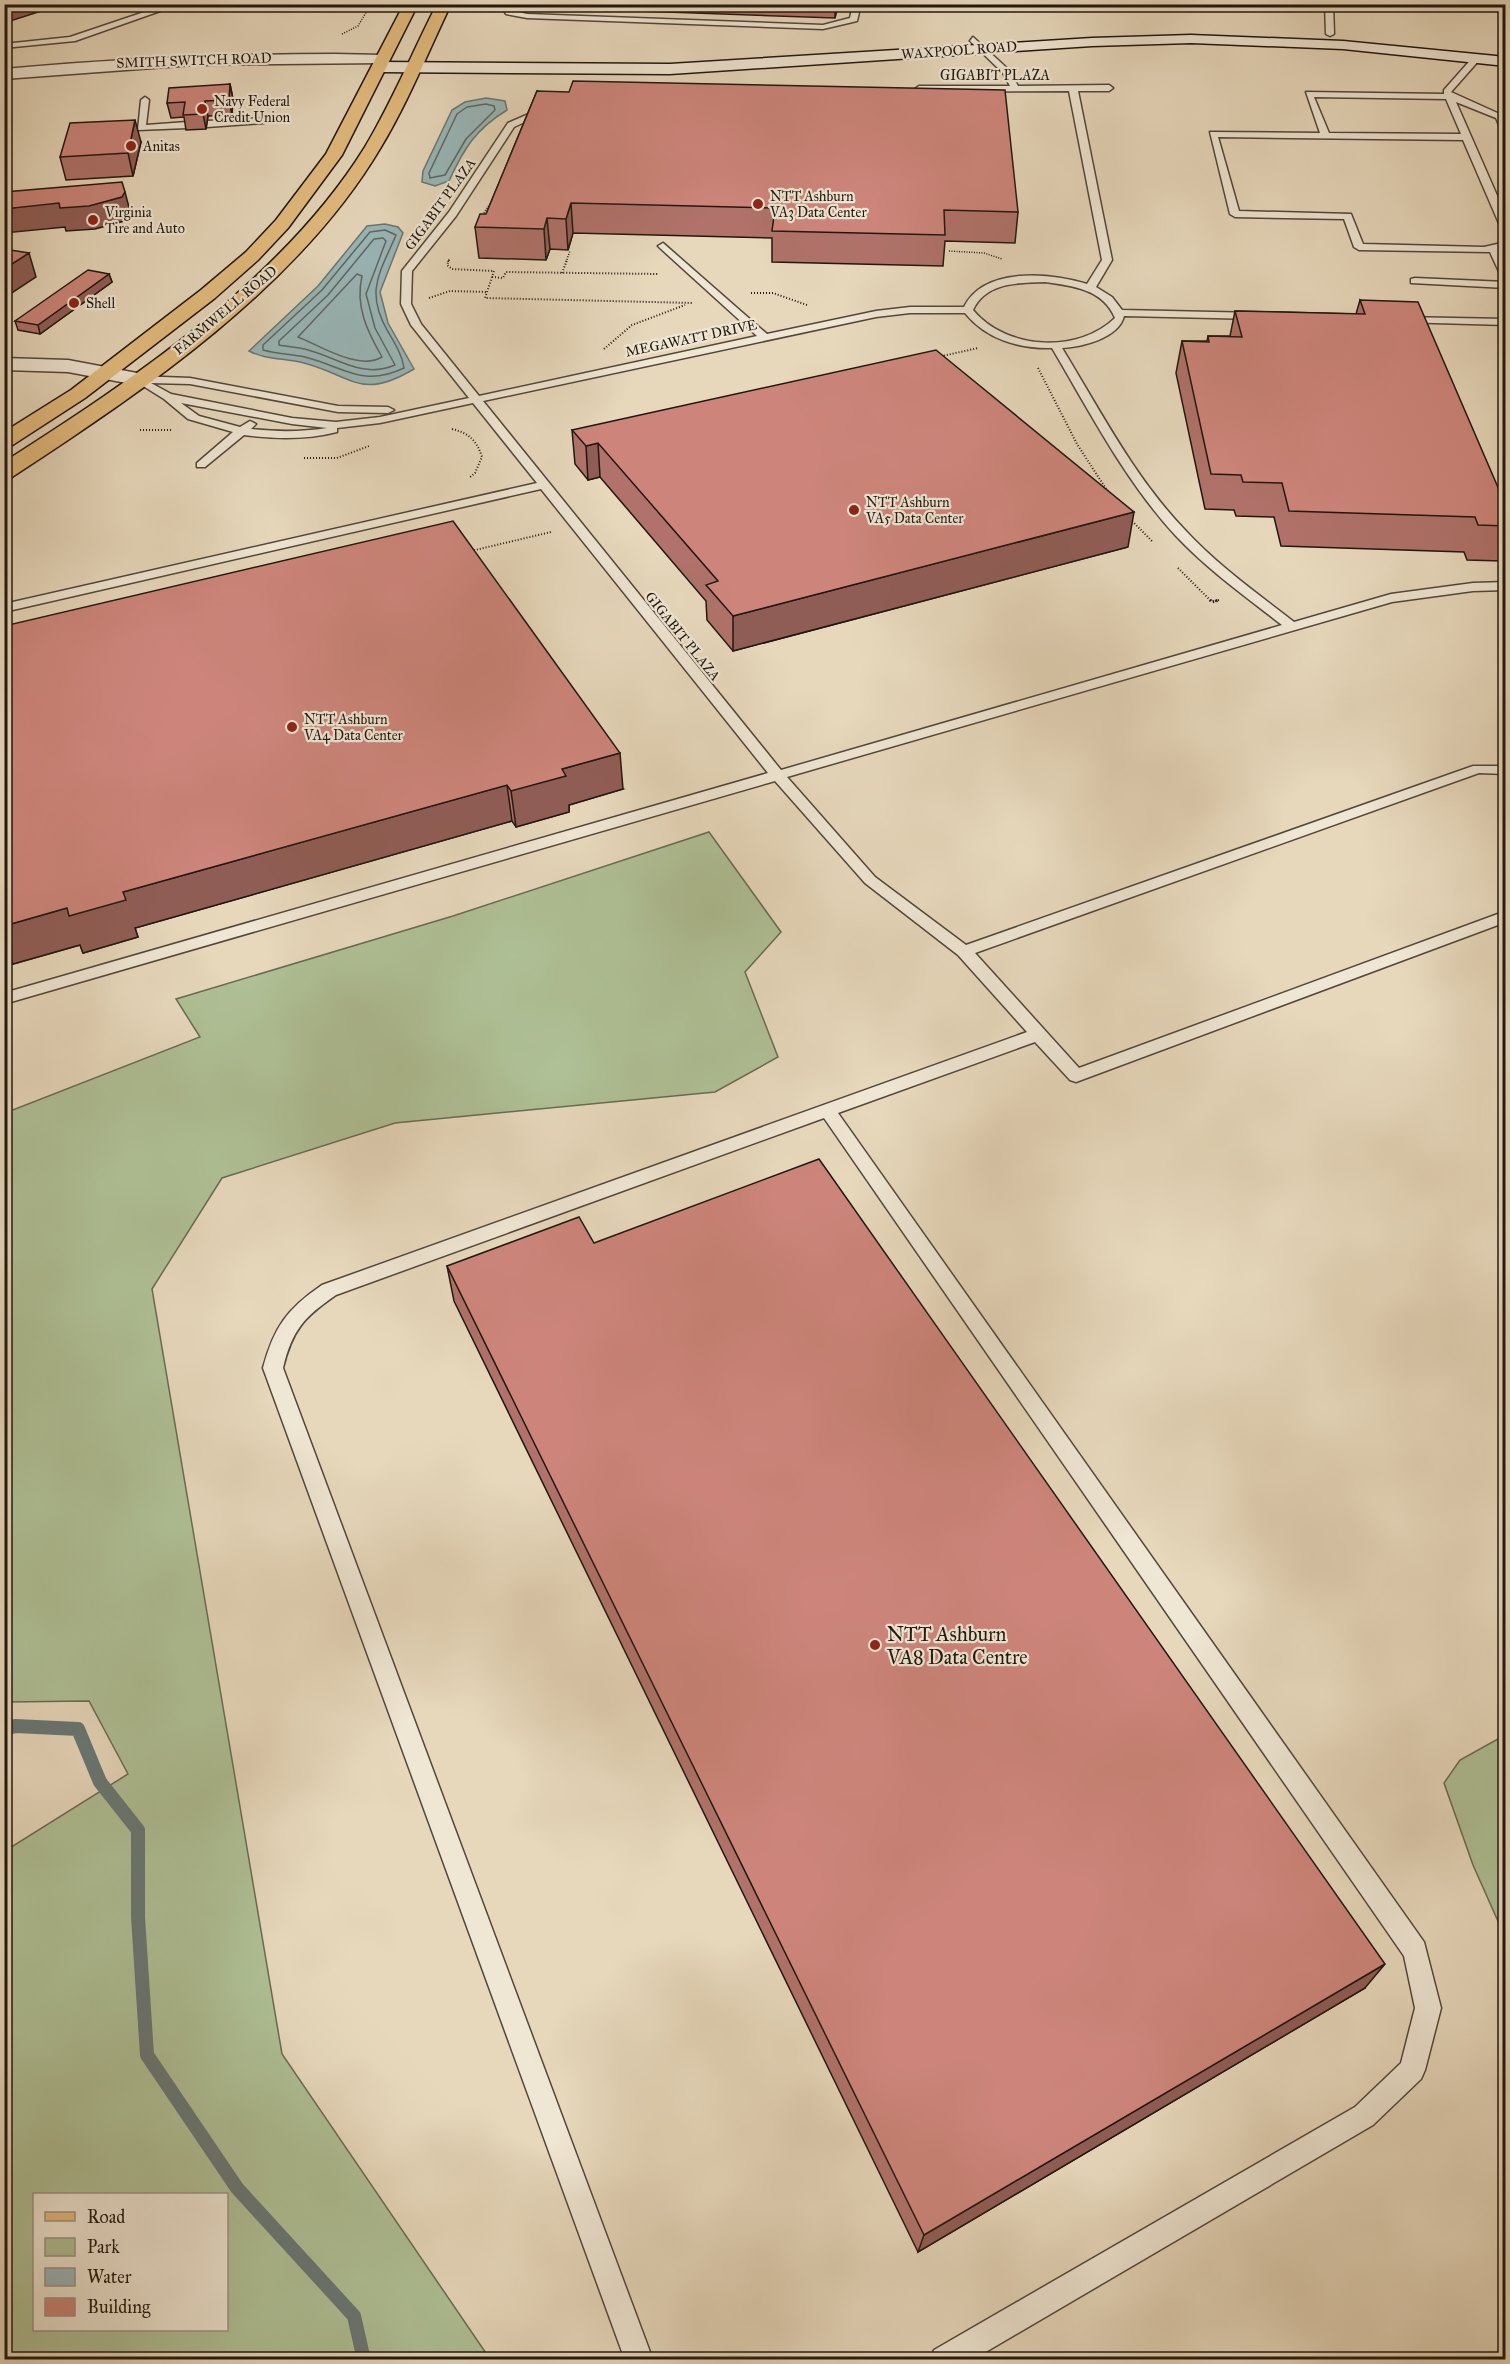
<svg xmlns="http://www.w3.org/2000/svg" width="1510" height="2364" font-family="'IM FELL Great Primer',serif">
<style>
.green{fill:#afc096;stroke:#686c52;stroke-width:1.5;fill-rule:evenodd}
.water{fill:#9ab8ba;stroke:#697876;stroke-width:1.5}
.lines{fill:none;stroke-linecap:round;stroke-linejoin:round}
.shore{stroke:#5d6864;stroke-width:1.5}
.stream{stroke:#697876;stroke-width:14}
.service-casing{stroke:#52473a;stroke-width:3}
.minor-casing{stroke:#52473a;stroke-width:3}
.tertiary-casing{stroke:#52473a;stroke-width:3}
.secondary-casing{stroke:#20170f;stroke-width:3}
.primary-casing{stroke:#20170f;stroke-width:3}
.path-far2{stroke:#20170f;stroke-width:1.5;stroke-dasharray:1 1.5;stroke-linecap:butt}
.path-far1{stroke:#20170f;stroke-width:2;stroke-dasharray:1 2;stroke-linecap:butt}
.path{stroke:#20170f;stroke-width:3;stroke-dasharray:1.5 2;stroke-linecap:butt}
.service{fill:#efe6d3;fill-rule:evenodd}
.minor{fill:#efe6d3;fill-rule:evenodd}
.tertiary{fill:#efe6d3;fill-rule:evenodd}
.secondary{fill:#efe6d3;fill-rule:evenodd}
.primary{fill:#e4bc7e;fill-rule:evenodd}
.wall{fill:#b0726a;stroke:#20170f;stroke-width:1.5}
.shaded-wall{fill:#905d56;stroke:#20170f;stroke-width:1.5}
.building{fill:#cd857b;stroke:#20170f;stroke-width:1.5}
.poi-dot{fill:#8f2418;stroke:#efe6d3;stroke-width:2}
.labels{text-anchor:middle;stroke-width:4.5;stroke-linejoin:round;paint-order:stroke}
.far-street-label{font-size:14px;fill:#20170f;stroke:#efe6d3}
.far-poi-label{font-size:14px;fill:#20170f;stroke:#efe6d3;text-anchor:start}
.near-poi-label{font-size:20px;fill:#20170f;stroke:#efe6d3;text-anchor:start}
</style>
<rect width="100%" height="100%" fill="#e7d8bc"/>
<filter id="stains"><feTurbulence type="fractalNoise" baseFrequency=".00333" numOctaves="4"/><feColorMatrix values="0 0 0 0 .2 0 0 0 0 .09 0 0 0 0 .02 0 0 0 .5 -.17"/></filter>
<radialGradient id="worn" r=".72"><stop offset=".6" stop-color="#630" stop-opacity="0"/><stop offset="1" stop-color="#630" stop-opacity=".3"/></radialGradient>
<g class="green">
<path d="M709 832 781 932 745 972 778 1057 715 1092 395 1123 222 1178 152 1289 282 2054 490 2359H5V1846H13L128 1774 89 1701 5 1702V1113L200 1037 176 999 453 916ZM34 2194H226V2330H34Z"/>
<polygon points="1505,1735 1505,1937 1473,1865 1444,1783 1460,1760"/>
</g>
<g class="water">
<path d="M486 98 505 101 507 110C476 129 464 148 449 181L435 186 422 182 423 171 452 110 465 102Z"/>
<path d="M385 224 398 227 403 233 380 292 388 323 414 369C360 401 353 376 304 363 285 358 266 360 249 351L318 286 367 226Z"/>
</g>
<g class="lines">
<g class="shore">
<polygon points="486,104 494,106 495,110 466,139 445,175 430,178 429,173 457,114 467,107"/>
<path d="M385 230 396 235C380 273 365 290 387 330 394 342 402 354 404 368 362 388 345 367 305 357 291 354 277 354 263 350V345L322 290 370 232Z"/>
<path d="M383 238 386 241 366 294 375 328 395 365C362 379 339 358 308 350 298 347 288 347 279 345V341L328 295 374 239Z"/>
<path d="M357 274 362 276C355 306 367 331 382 357 359 371 321 346 298 337Z"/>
</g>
<polyline class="stream" points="4,1730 15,1726 78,1729 100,1782 138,1830 138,1917 147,2055 237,2188 354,2316 364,2360"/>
<g class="service-casing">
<g id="service">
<polygon points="168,4 180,4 75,41 4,48 4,44 70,37"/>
<polygon points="501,4 509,4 512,10 527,14 823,25 850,18 853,4 861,4 857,21 823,29 527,18 506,14"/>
<polygon points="1325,4 1333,4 1334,34 1330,36 1326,34"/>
<polygon points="1480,4 1506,6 1506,10"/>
<path d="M973 37 1009 70 1018 86 1109 85 1113 88 1109 91H1078L1112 260 1096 287 1112 297 1122 310 1258 313 1263 316 1258 319 1124 316C1119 338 1082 347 1062 348 1100 410 1134 477 1185 530 1217 565 1257 593 1294 622L1391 594 1473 583 1506 582V590L1473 591 1392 602 787 777 875 877 966 945 1473 766H1506V774L1479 773 975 953 1079 1068 1506 911V922L1076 1082 1070 1080 1035 1042 838 1113 1424 1942 1441 2008 1425 2070 1421 2079 1373 2125 972 2360H930L934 2350 1355 2107 1401 2063 1415 2008 1404 1956 824 1118 336 1295C304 1317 292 1330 283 1368L653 2360H625L263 1368C274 1327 287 1309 322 1285L1027 1032 958 955 865 883 775 781 4 1004V993L768 773 541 489 4 612V604L537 483 473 403 380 423 337 428V432C306 440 275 439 244 435L205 467H197V463L233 432 188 419 164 399 132 379 137 376 190 378 338 406 388 407 394 410 388 413 338 412 190 384 151 383 171 394 292 418 336 422 380 417 469 398 411 325 401 304 402 271 449 212 508 123 545 107 552 109 514 127 456 216 412 271 411 304 421 324 479 396 757 336 660 248 658 246 663 243 767 334 876 311 910 307H964C984 266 1051 273 1087 284L1102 260 1069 91 919 92 915 89 919 86H1010L1003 73 970 41ZM1045 282C1073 286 1103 289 1115 318 1078 354 1006 350 973 310 986 282 1018 283 1045 282ZM910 313H965C986 339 1019 349 1052 348 1090 412 1125 481 1176 536 1208 570 1246 597 1282 625L781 770 483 401 876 317ZM181 403 292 424 327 428C302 432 277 432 251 429L256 424 250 421 240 427 199 416Z"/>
<path d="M1474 56 1481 58 1451 92 1504 116 1506 135 1502 132 1496 118 1456 102 1506 216V231L1501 228 1463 140 1218 137 1239 211 1351 214 1363 244 1484 247 1506 242V248L1499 250 1506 264V279L1501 276 1490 252 1359 250 1354 247 1344 219 1235 217 1230 214 1210 132 1320 133 1306 92 1444 94V90ZM1314 97 1446 99 1461 134 1329 133Z"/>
<polygon points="145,97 149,100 146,125 187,122 191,125 187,128 138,130 141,100"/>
<polygon points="267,118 264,123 207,127 203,124 207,121"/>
<polygon points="1415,278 1506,282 1506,288 1411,283 1411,279"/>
<polygon points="1402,317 1506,319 1506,325 1398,322 1398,318"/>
</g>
</g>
<g class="minor-casing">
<polygon id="minor" points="4,358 68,360 137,373 144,375 147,379 144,383 137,385 68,372 4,370"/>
</g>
<g class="tertiary-casing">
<path id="tertiary" d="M335 54 383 55 390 59 383 63 194 65 4 79V69C115 59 225 54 335 54Z"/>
</g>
<g class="secondary-casing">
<polygon id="secondary" points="1191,35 1343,41 1506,57 1506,66 1343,49 1191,43 1092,46 670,74 380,72 372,67 380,62 670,64 1092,38"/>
</g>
<g class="primary-casing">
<g id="primary">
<polygon points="404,4 418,4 342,155 288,228 258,260 215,298 85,398 11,446 4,448 4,432 71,390 201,290 246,252 276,220 326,154"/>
<path d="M437 4H451C428 52 408 102 381 147 299 286 145 390 12 477L4 478V462C133 380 283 279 365 147 392 102 413 51 437 4Z"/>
</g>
</g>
<g class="path-far2">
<polyline points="342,34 358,26 371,4"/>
<polyline points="481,217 492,201"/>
<polyline points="949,251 984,253 1002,259"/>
<polyline points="448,262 449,259"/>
<polyline points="566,262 570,251"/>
</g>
<g class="path-far1">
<polyline points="449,260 447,265 452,269 494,271 485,298 693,303"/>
<polyline points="562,273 567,260"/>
<polyline points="492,277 503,278 506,272 658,274"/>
<polyline points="751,293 773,293 807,305"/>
<polyline points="429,298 450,291 487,292"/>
<polyline points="604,349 632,325 685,305"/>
<polyline points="938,357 978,348"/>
<polyline points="1038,368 1077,444 1108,492"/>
<path d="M452 429C469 433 477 441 482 457L475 473 469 478"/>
<polyline points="140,430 171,430"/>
<polyline points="304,458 337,458 369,446"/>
<polyline points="1130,519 1152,541"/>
<polyline points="471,551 551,532"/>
<polyline points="1178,568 1211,601"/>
<polyline points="1215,601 1219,600"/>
</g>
<polyline class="path" points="1210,600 1212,602 1219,600"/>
<use href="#service" class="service"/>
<use href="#minor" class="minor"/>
<use href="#tertiary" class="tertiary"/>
<use href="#secondary" class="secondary"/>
<use href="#primary" class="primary"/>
</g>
<g class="wall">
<polygon points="584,4 838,4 835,18 584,9"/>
<polygon points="230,84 233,99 232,115 208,116 206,129 186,130 184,117 171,118 167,103"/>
<polygon points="537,91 1018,212 1015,243 945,241 943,266 772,262 772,238 573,233 568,250 550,249 546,260 479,258 475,227 486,214"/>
<polygon points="141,142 133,176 66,180 60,157"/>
<polygon points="109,274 112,282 40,334 18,330 15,321"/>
<polygon points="1360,300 1506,506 1506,553 1502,561 1467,560 1464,552 1281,546 1274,517 1236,516 1234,510 1205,509 1176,373 1182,341 1207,341 1208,336 1230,336 1235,311 1356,314"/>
<polygon points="572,430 1128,547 733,651 707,620 706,601 600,477 588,480 575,464"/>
<polygon points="4,626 623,789 569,805 569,812 516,827 512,821 135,928 138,937 83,953 80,945 13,964"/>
<polygon points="594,1243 1365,1988 918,2252 454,1301 447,1266"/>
</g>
<g class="shaded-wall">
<polygon points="4,4 63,4 4,23"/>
<polygon points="835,4 838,4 835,18"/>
<polygon points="230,84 233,99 232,115 229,100"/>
<polygon points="205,101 208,116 206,129 203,114"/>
<polygon points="135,120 141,142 133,176 128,153"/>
<polygon points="125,192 131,215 128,220 95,229 66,231 65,227 4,233 4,209"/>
<polygon points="571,203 573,233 568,250 566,219"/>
<polygon points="547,218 550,249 546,260 544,229"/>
<polygon points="29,253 36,277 4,298 4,269"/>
<polygon points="109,274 112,282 40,334 38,325"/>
<polygon points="598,443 600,477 588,480 586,446"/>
<polygon points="1134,512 1128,547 733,651 733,616"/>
<polygon points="620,753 623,789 569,805 569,812 516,827 511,791 562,769"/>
<polygon points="507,785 512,821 135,928 138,937 83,953 80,945 13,964 4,943 4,926 123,892"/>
<polygon points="1385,1964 1365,1988 918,2252 924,2235"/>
</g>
<g class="building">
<polygon points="573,81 1005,90 1018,212 944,210 945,235 772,231 775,208 571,203 566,219 547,218 544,229 475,227 480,214 486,214 537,91 569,92"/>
<polygon points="230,84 229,100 205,101 203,114 183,115 185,102 167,103 169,88"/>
<polygon points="135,120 128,153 60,157 70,123"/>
<polygon points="122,182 125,192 122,197 89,206 60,208 59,203 4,209 4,192"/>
<polygon points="4,249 29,253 4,269"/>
<polygon points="88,270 109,274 38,325 15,321"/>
<polygon points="1360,300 1418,302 1506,506 1506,526 1478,525 1475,517 1289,511 1282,483 1243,482 1241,475 1211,474 1182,341 1209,342 1208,336 1242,337 1235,311 1365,314"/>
<polygon points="936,350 1134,512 733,616 706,585 718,581 598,443 586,446 572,430"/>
<polygon points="453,521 620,753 562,769 566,776 511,791 507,785 123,892 126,900 69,916 67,908 4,926 4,626"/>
<polygon points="819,1159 1385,1964 924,2235 447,1266 579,1217 594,1243"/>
</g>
<g class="poi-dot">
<circle cx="202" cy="109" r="6"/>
<circle cx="131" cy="146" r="6"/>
<circle cx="758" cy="204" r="6"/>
<circle cx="93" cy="220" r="6"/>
<circle cx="74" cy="303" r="6"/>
<circle cx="854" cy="510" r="6"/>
<circle cx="292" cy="727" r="6"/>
<circle cx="875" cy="1645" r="6"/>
</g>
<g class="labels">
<g class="far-street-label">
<text transform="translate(959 50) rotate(-4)" y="5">WAXPOOL ROAD</text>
<text transform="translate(194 60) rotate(-2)" y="5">SMITH SWITCH ROAD</text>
<text x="995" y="80">GIGABIT PLAZA</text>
<text transform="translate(440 204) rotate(-54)" y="5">GIGABIT PLAZA</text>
<text transform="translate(225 310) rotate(-40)" y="5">FARMWELL ROAD</text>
<text transform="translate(691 338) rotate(-12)" y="5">MEGAWATT DRIVE</text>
<text transform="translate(683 636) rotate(51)" y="5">GIGABIT PLAZA</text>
</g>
<g class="far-poi-label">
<text x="214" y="106">Navy Federal<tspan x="214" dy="16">Credit Union</tspan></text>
<text x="143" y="151">Anitas</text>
<text x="770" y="201">NTT Ashburn<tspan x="770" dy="16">VA3 Data Center</tspan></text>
<text x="105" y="217">Virginia<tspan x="105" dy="16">Tire and Auto</tspan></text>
<text x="86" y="308">Shell</text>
<text x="866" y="507">NTT Ashburn<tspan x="866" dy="16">VA5 Data Center</tspan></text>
<text x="304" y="724">NTT Ashburn<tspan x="304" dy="16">VA4 Data Center</tspan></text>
</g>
<g class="near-poi-label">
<text x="887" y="1641">NTT Ashburn<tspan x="887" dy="23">VA8 Data Centre</tspan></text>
</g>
</g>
<rect width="1510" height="2364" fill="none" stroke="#e7d8bc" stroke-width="24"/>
<rect x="6" y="6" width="1498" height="2352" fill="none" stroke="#20170f" stroke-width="3"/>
<rect x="12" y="12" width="1486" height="2340" fill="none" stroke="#20170f" stroke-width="1.5"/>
<rect x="33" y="2193" width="195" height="138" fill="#efe6d3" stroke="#9c9385" stroke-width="1.5"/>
<rect x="45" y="2212" width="30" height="9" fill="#e4bc7e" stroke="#9c9385" stroke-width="1.5"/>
<text x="87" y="2223" font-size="18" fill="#20170f">Road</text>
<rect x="45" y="2238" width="30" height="18" fill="#afc096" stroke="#9c9385" stroke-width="1.5"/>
<text x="87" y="2253" font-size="18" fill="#20170f">Park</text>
<rect x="45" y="2268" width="30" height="18" fill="#9ab8ba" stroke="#9c9385" stroke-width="1.5"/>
<text x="87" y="2283" font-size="18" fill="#20170f">Water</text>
<rect x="45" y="2298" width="30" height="18" fill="#cd857b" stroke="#9c9385" stroke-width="1.5"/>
<text x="87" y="2313" font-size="18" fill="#20170f">Building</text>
<rect width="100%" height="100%" filter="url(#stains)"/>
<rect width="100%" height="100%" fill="url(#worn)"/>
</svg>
